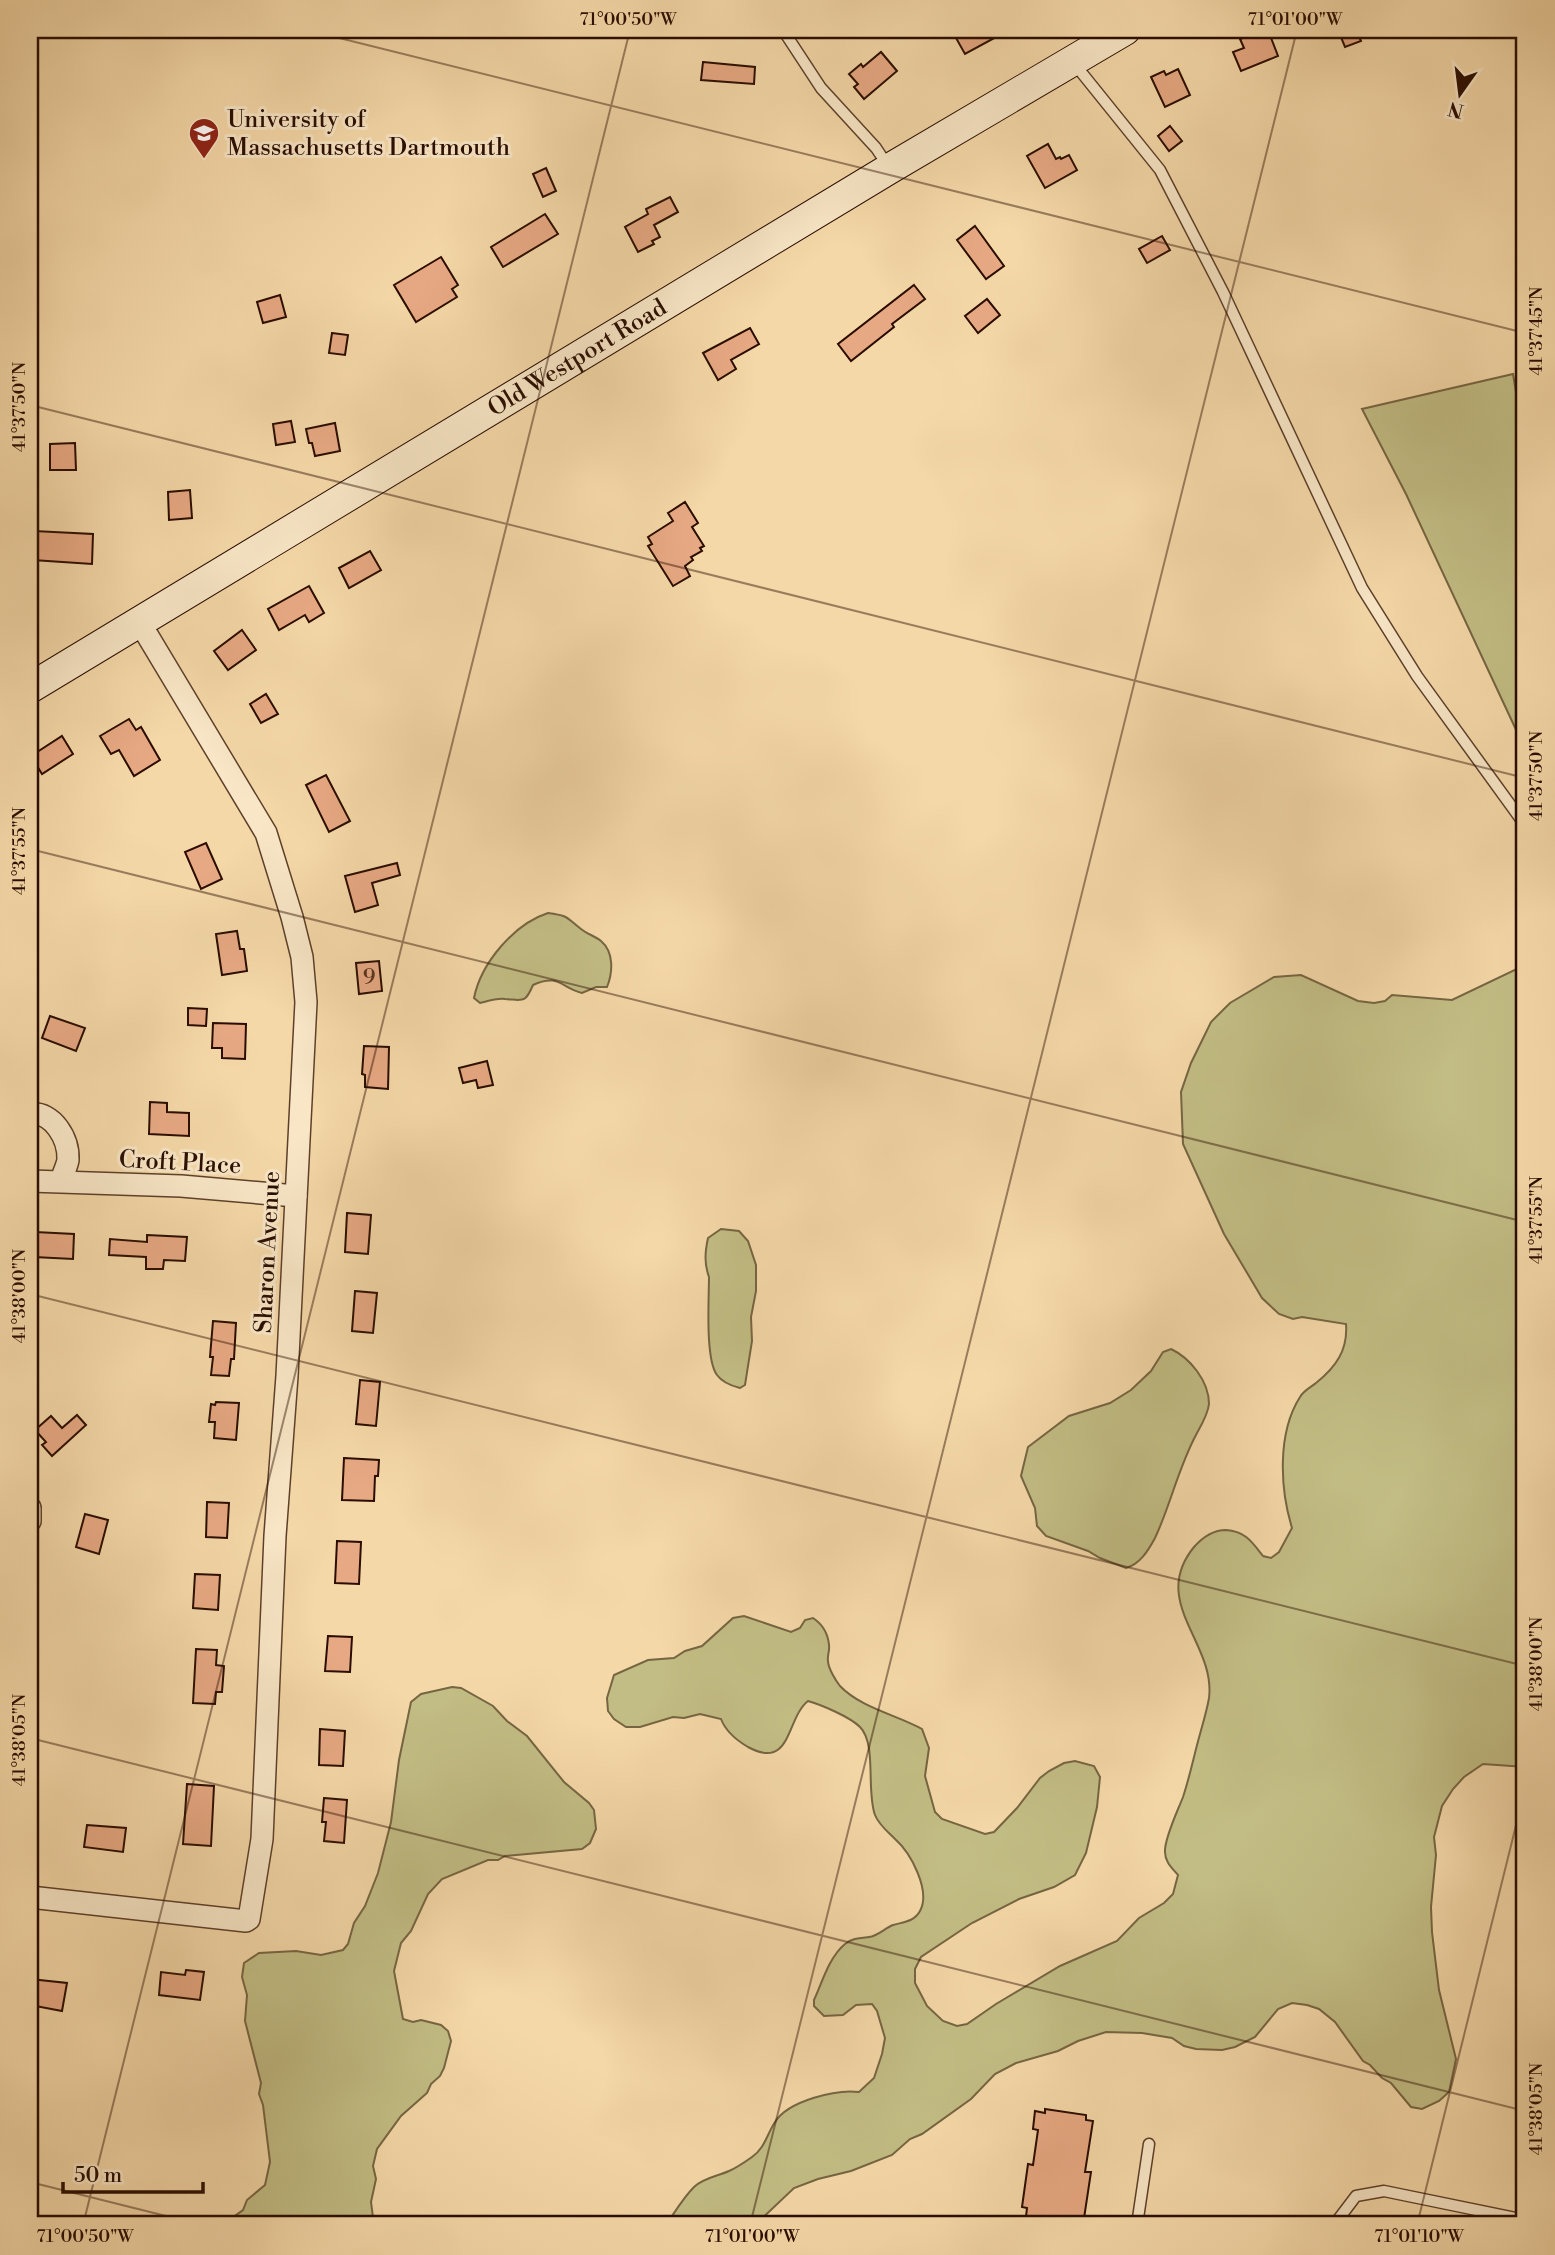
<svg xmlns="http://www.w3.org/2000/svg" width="1555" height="2255" font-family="'Libre Bodoni',serif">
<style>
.green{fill:#c2bd84;stroke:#766542;stroke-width:2}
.building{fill:#e7a983;stroke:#2a0d00;stroke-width:2}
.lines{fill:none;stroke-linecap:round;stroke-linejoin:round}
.service-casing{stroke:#5d402a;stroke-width:13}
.minor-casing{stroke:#5d402a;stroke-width:24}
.secondary-casing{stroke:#2a0d00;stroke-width:32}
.service{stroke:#f8e6c6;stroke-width:10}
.minor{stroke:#f8e6c6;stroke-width:21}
.secondary{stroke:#f8e6c6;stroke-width:30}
.ticks{fill:none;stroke:#2a0d00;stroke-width:2;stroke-opacity:0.45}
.labels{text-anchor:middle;stroke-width:6;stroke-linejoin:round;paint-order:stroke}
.number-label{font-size:21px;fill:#593421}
.poi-label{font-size:24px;fill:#2a0d00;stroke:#f8e6c6;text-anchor:start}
.street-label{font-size:24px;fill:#2a0d00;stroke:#f8e6c6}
.neatline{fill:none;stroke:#2a0d00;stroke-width:2.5}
.ticks-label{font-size:18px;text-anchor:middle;fill:#2a0d00}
</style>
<rect width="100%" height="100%" fill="#f5d8a8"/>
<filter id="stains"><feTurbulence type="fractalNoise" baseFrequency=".00286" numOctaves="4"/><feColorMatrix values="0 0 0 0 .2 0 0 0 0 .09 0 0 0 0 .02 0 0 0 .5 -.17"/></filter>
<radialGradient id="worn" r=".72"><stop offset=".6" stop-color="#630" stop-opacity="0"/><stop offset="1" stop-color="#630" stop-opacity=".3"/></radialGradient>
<g class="green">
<polygon points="1513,374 1525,447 1525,749 1406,494 1362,409"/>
<path d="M548 913C570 916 565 917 581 929 587 934 595 936 601 941 614 952 613 972 607 987H596L582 993C561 988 559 973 533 985 525 1004 523 1000 505 999 497 998 488 1001 480 1003L474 998C481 963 514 924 548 913Z"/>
<path d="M1525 965V1767L1483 1764 1464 1777 1453 1789 1442 1806 1434 1837 1436 1855 1431 1907 1432 1932 1439 1990 1456 2059 1449 2092 1439 2101 1422 2109 1411 2107 1391 2083 1382 2078 1370 2065 1363 2061 1335 2022 1319 2009 1307 2005 1292 2003 1278 2009 1255 2037 1235 2047 1222 2050 1196 2049 1184 2046 1172 2038 1142 2033 1106 2032 1078 2041 1058 2051 1016 2063 995 2074 971 2099 922 2134 910 2139 892 2155 851 2171 818 2179 794 2188 755 2225H666C675 2212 683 2198 694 2187 703 2178 718 2176 729 2171 736 2168 745 2162 752 2157 765 2148 767 2134 775 2122 788 2101 836 2089 859 2092L874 2078 882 2054 885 2038 877 2011 872 2004 856 2005 843 2015 824 2016 814 2006V2000C822 1983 829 1957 845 1944 852 1938 861 1938 869 1937 878 1936 885 1928 893 1925 903 1922 914 1922 920 1911 931 1891 911 1853 895 1839 888 1832 879 1825 875 1815 866 1791 877 1744 860 1727 850 1717 822 1705 808 1701 786 1718 792 1771 748 1747 736 1740 726 1732 721 1719L700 1714 684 1718 673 1717 640 1727H626L614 1719 608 1711 607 1698 614 1675 648 1660 674 1658 685 1651 702 1646 733 1618 744 1616 791 1632 800 1628 805 1620 813 1618C822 1624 828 1634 829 1645 830 1650 827 1656 828 1661 828 1668 836 1681 840 1686 861 1708 897 1715 922 1729L929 1748 925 1776 935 1812 942 1819 985 1834 994 1832 1017 1808 1040 1778 1049 1771 1064 1763 1075 1761 1094 1766 1100 1777 1097 1807 1086 1853 1075 1875 1054 1887 1019 1899 972 1923 921 1957 915 1969V1983L927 2006 943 2021 957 2026 967 2024 996 2004 1060 1966 1117 1941 1139 1918 1164 1903 1173 1894 1178 1875C1172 1868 1165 1862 1165 1852 1164 1839 1178 1810 1183 1797 1190 1776 1194 1755 1200 1734 1203 1723 1207 1710 1209 1698 1216 1643 1149 1602 1194 1547 1202 1538 1213 1530 1226 1530 1245 1531 1252 1542 1263 1556L1271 1558 1279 1552 1292 1528C1280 1489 1277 1433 1300 1397 1303 1391 1311 1387 1316 1383 1336 1367 1348 1350 1346 1324L1302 1317 1293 1319 1279 1314 1262 1298 1224 1234 1183 1144 1181 1092 1191 1063 1211 1022 1230 1003 1274 977 1301 975 1358 1001 1374 1003 1385 1001 1392 995 1452 1000Z"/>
<path d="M721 1229 739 1231 748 1241 756 1265V1291L751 1317 752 1341 745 1385 740 1388C732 1386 722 1382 717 1375 705 1359 709 1298 709 1277 704 1263 705 1252 708 1238Z"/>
<path d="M1171 1349C1190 1358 1209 1381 1209 1404 1208 1414 1202 1424 1197 1433 1178 1468 1171 1504 1155 1538 1148 1551 1140 1564 1126 1568L1100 1558 1088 1551 1046 1536 1037 1526 1035 1508 1021 1476 1028 1447 1069 1416 1110 1403 1131 1390 1151 1371 1163 1352Z"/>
<polygon points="452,1687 461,1688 493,1706 507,1721 527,1736 564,1782 589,1803 594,1810 596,1829 590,1843 582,1849 505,1856 498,1860 488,1860 442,1879 428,1894 411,1931 401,1943 394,1971 403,2019 413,2022 421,2020 441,2025 448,2031 451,2041 444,2068 440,2076 431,2084 427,2093 401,2116 377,2149 373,2166 376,2179 371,2202 374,2225 222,2225 243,2210 247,2200 265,2185 270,2162 263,2105 259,2094 261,2083 245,2021 247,1995 242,1977 244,1963 259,1953 296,1951 321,1955 343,1950 348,1944 354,1923 365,1906 378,1873 391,1822 399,1760 411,1702 421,1694"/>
</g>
<g class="building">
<polygon points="970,30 1009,30 965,54 956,38"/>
<polygon points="1264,30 1268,30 1278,56 1241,71 1233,52 1244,48 1240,39"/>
<polygon points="1338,30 1356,30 1361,41 1345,47"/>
<polygon points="881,52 897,71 864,99 854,87 858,84 849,74 861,64 863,67"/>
<polygon points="703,62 755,67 754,84 701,80"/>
<polygon points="1178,69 1190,95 1165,107 1151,77 1164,71 1166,75"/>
<polygon points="1170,126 1182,141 1169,151 1158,136"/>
<polygon points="1048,144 1056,159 1060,157 1061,159 1069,155 1077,170 1045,188 1027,156"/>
<polygon points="546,168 556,191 543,197 533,174"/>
<polygon points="670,197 678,212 654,225 660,237 652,241 654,244 638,252 625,227 648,214 646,209"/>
<polygon points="545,214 558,234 503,267 491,247"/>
<polygon points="975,226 1004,266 986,279 957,240"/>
<polygon points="1162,236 1170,250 1147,263 1139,249"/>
<polygon points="441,257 458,285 452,289 457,297 416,322 394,285"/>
<polygon points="914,285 925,299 892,324 894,327 851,361 838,344"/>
<polygon points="280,295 286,317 263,323 257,302"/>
<polygon points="987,299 1000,315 978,333 965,316"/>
<polygon points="750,328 759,344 731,360 736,369 718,380 703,353"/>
<polygon points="332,333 348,335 345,355 329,353"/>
<polygon points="291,421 295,442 276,445 273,424"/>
<polygon points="335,423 340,451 315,456 312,443 309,443 306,429"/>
<polygon points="75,443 76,470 50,470 50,444"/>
<polygon points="190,490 192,518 169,520 168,492"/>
<polygon points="685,502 698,523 692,527 704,546 700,548 702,551 691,557 693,560 685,566 690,576 673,586 648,546 652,544 648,537 673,521 668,513"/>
<polygon points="34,531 93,534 92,564 33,560"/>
<polygon points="370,551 381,570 349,588 339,568"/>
<polygon points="309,586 324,613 309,622 305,615 279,630 268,609"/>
<polygon points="242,630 256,650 228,670 214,651"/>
<polygon points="266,694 278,714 261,723 250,704"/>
<polygon points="129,719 136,730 141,727 160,760 134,776 119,750 111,754 100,736"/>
<polygon points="62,736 73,754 42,774 31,756"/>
<polygon points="326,775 350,821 329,832 306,785"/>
<polygon points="206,843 222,879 201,889 185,852"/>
<polygon points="397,863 400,875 372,883 378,905 355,912 345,876"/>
<polygon points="237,931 240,949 244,949 247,971 222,975 216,934"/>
<polygon points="379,961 382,991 359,994 356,963"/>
<polygon points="188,1008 207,1009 206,1026 188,1025"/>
<polygon points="50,1016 85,1028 76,1051 42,1038"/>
<polygon points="213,1023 246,1024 245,1059 222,1058 222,1048 212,1048"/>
<polygon points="364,1046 389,1047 388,1089 365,1087 365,1075 362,1074"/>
<polygon points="487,1061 493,1085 478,1088 476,1080 463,1083 459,1068"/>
<polygon points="150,1102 167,1103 167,1112 189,1113 189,1136 149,1134"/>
<polygon points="347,1213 371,1215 368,1254 345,1252"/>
<polygon points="35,1232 74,1234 73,1259 34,1257"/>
<polygon points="147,1235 187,1237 185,1261 164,1260 163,1269 146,1269 146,1257 109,1255 110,1239 147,1242"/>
<polygon points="355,1291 377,1293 373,1333 352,1331"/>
<polygon points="213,1321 236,1323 234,1359 231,1359 229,1376 211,1375 213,1357 210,1357"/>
<polygon points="360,1380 380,1382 376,1426 356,1424"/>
<polygon points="216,1402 239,1403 236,1440 214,1438 215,1422 209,1422 211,1404 215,1405"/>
<polygon points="77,1415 86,1425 52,1456 42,1445 46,1442 35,1430 51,1416 62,1428"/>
<polygon points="344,1458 379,1460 378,1476 375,1476 374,1501 342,1500"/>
<polygon points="207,1502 229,1503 227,1538 206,1537"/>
<polygon points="85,1514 108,1520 99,1554 76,1547"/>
<polygon points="337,1541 361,1542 359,1584 335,1583"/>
<polygon points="195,1574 220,1575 218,1610 193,1608"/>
<polygon points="328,1636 352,1637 350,1672 325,1671"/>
<polygon points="196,1649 217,1650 216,1665 224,1666 222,1692 216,1692 215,1704 193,1703"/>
<polygon points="320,1729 345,1731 343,1766 319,1765"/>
<polygon points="187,1784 214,1786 211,1846 183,1844"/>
<polygon points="324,1798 347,1800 344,1843 324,1841 326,1822 322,1822"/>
<polygon points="87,1825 126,1828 123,1852 84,1847"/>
<polygon points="186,1970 204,1972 200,2000 159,1995 161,1972 185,1975"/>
<polygon points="30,1979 67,1983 62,2011 30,2005"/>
<polygon points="1045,2109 1086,2115 1086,2120 1093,2121 1085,2172 1091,2172 1083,2225 1025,2225 1027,2208 1022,2207 1028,2164 1033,2165 1038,2130 1033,2129 1035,2111 1045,2113"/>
</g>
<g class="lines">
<g class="service-casing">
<g id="service">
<polyline points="783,30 821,88 876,148 888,166"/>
<polyline points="1073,62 1160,170 1223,292 1362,588 1417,676 1525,825"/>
<polyline points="1137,2225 1149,2144"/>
<polyline points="1334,2225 1356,2196 1384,2191 1525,2220"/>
</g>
</g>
<g class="minor-casing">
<g id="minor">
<path d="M30 1114C53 1111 69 1139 68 1160 67 1166 63 1174 61 1181"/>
<polyline points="30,1181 181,1186 296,1196"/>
<polyline points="30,1508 30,1521"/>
<polyline points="30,1897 246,1921 249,1919 262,1839 275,1536 287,1376 306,1002 302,957 292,917 266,833 140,623"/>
</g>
</g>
<g class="secondary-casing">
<g id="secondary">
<path id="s1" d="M30 688 889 169 1125 30"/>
</g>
</g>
<use href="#service" class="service"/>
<use href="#minor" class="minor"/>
<use href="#secondary" class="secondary"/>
</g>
<path class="ticks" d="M307 30 1525 333M30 405 1525 778M30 849 1525 1222M30 1294 1525 1666M30 1738 1525 2111M30 2182 202 2225M83 2225 630 30M750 2225 1297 30M1417 2225 1525 1789"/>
<defs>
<g id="university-pin" transform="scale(1.575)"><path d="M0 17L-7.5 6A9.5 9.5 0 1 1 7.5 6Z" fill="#8f2418" stroke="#f8e6c6"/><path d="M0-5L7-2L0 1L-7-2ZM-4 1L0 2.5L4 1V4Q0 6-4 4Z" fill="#fff"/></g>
</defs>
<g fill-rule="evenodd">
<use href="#university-pin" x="204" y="133"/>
</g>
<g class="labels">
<g class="number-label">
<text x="369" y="984">9</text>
</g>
<g class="poi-label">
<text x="227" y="127">University of<tspan x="227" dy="28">Massachusetts Dartmouth</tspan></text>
</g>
<g class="street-label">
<text dy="8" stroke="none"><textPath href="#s1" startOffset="639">Old Westport Road</textPath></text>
<text transform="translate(180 1162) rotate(3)" y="8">Croft Place</text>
<text transform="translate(267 1252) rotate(-87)" y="8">Sharon Avenue</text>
</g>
</g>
<rect width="1555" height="2255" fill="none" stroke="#f5d8a8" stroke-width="77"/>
<g transform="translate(1460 94) rotate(194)" stroke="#f8e6c6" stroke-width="5" paint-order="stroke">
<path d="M0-5L12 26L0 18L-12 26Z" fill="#2a0d00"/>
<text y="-10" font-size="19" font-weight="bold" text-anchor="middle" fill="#2a0d00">N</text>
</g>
<path d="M63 2182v10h140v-10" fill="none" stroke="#2a0d00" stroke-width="3.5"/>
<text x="74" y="2182" font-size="21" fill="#2a0d00" stroke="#f8e6c6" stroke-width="5" paint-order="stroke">50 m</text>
<rect x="38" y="38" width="1478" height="2178" class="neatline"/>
<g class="ticks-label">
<text x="628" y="25">71°00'50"W</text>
<text x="1295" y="25">71°01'00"W</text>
<text transform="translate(1536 331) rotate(-90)" y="6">41°37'45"N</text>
<text transform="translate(19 407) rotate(-90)" y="6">41°37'50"N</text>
<text transform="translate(1536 776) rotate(-90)" y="6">41°37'50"N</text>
<text transform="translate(19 851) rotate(-90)" y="6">41°37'55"N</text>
<text transform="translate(1536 1220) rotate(-90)" y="6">41°37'55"N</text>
<text transform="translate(19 1296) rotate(-90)" y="6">41°38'00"N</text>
<text transform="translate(1536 1664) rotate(-90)" y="6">41°38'00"N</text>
<text transform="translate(19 1740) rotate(-90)" y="6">41°38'05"N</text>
<text transform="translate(1536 2109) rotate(-90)" y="6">41°38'05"N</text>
<text x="85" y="2242">71°00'50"W</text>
<text x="752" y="2242">71°01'00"W</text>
<text x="1419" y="2242">71°01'10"W</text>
</g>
<rect width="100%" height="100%" filter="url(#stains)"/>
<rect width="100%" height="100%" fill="url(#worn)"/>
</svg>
